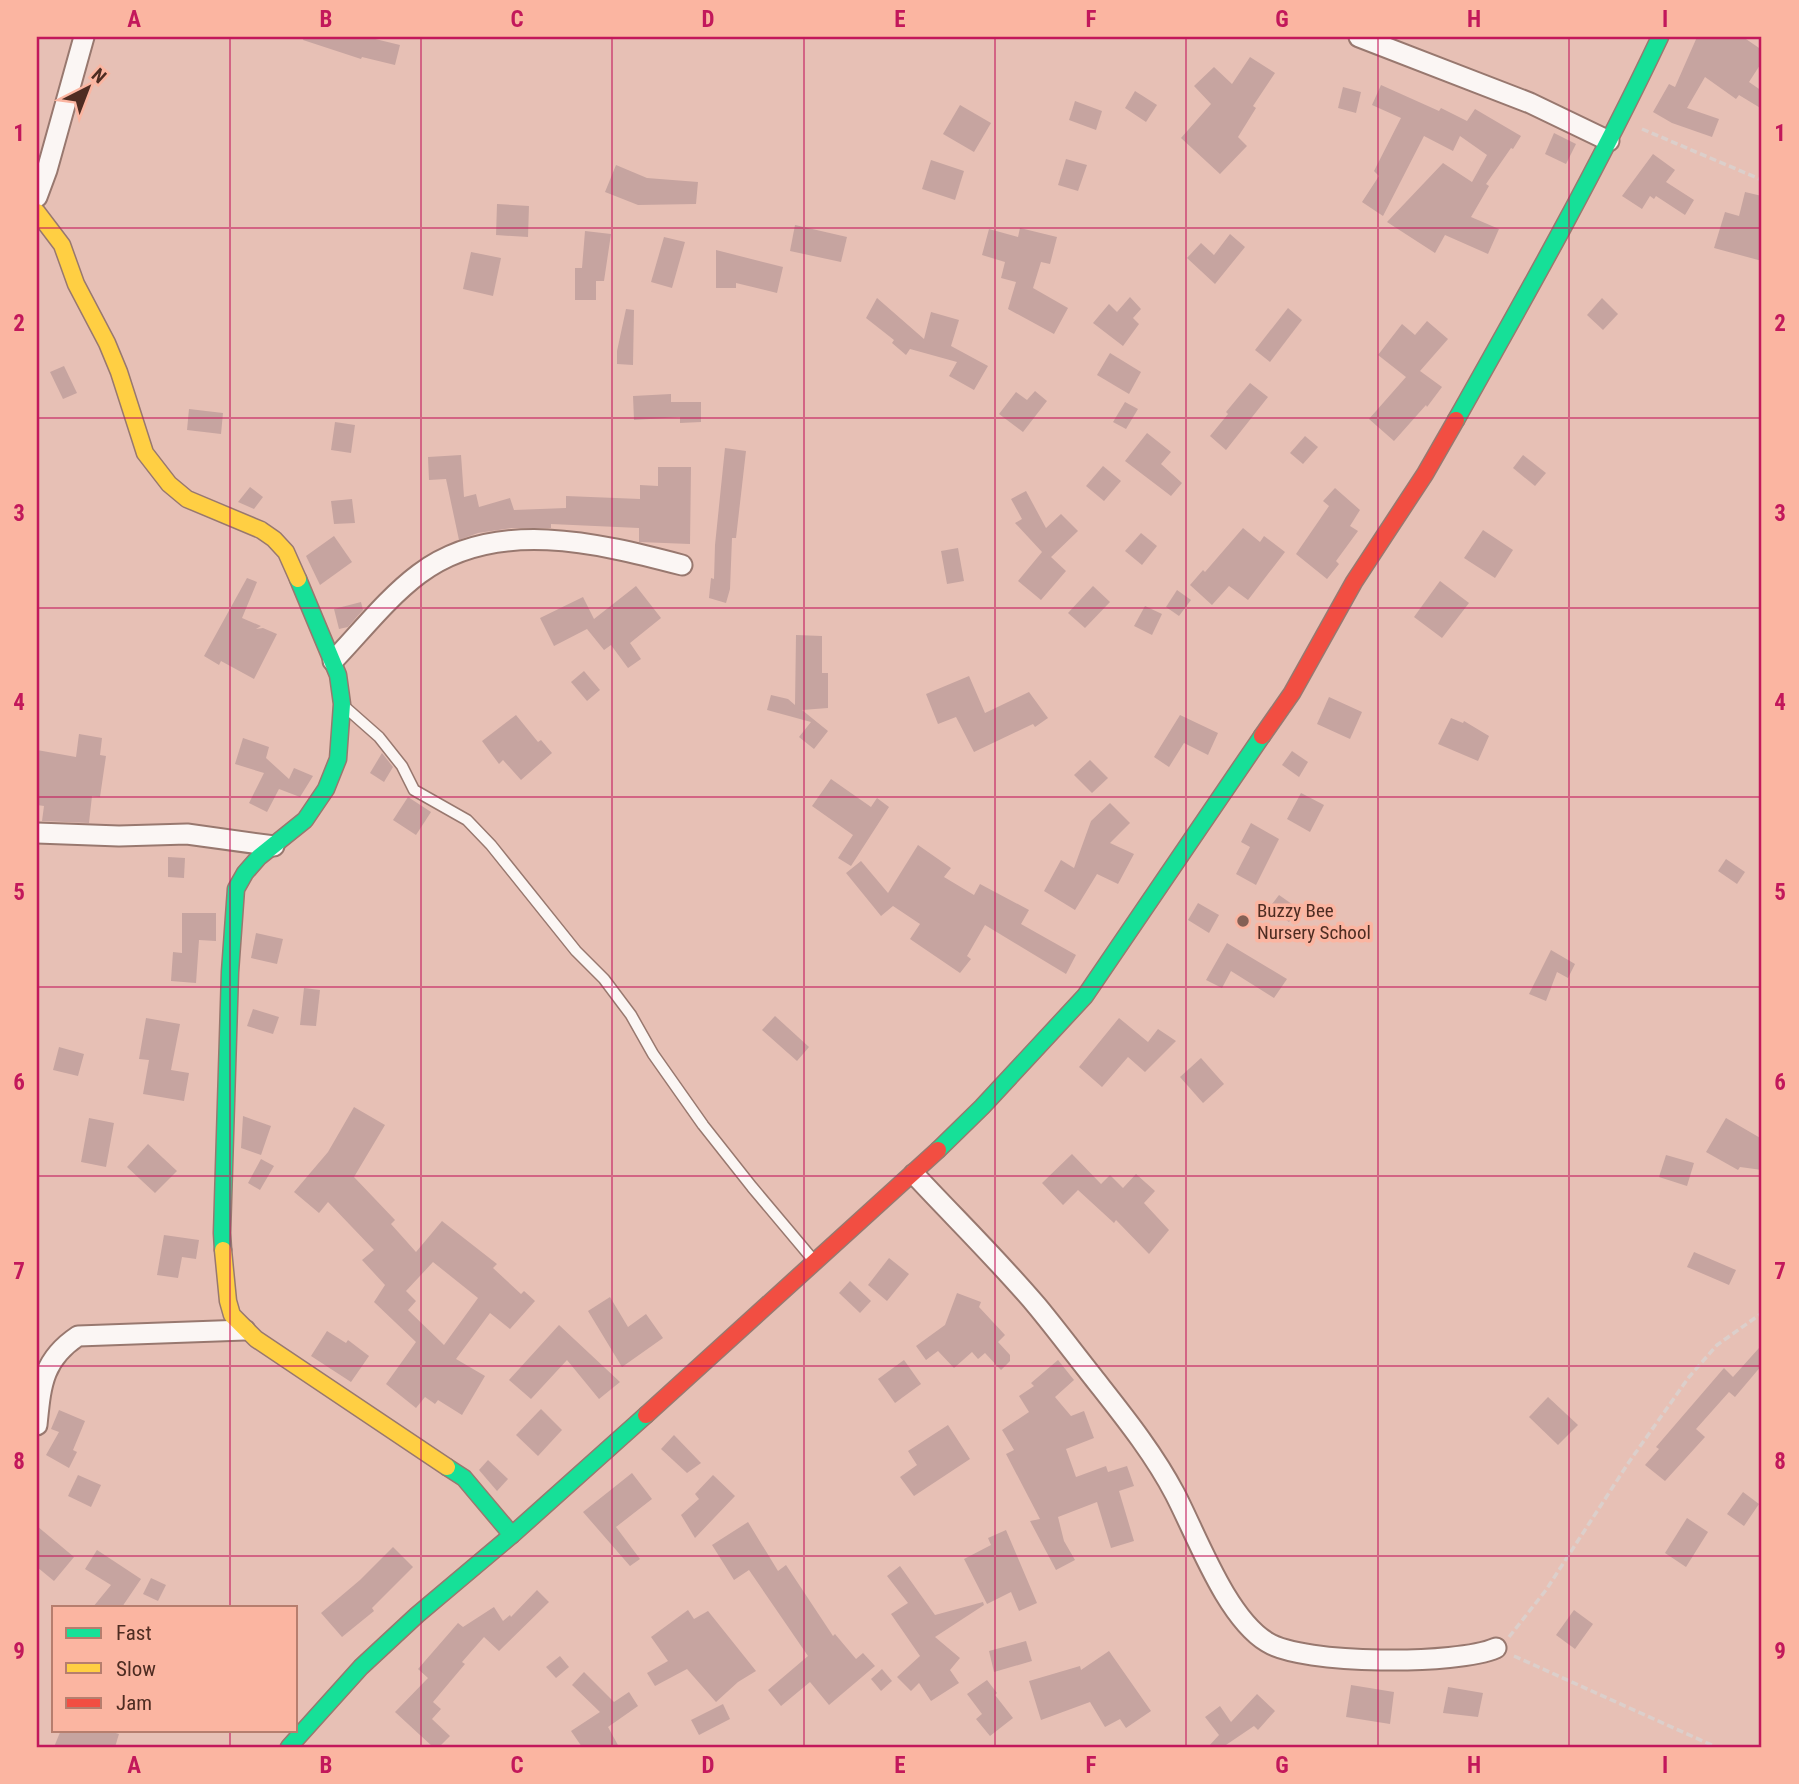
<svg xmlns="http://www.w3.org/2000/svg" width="1799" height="1784" font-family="'Roboto Condensed',sans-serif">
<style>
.building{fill:#c6a4a0;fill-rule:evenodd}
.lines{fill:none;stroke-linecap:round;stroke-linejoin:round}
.lane-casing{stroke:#98786f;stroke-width:13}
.street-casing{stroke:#98786f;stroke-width:23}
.fast-casing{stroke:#98786f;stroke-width:19}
.slow-casing{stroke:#98786f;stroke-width:19}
.jam-casing{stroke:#98786f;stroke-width:19}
.path{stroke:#dccfcb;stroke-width:3.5;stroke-dasharray:7 3.5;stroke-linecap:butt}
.lane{stroke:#fbf6f4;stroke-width:10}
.street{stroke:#fbf6f4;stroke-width:19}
.fast{stroke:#16e098;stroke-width:16}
.slow{stroke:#ffcf43;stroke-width:16}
.jam{stroke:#f24e42;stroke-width:16}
.grid{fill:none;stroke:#c2185b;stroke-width:2;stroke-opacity:0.55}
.poi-dot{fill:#846055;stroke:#fbb5a1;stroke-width:2.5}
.labels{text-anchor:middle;stroke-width:7;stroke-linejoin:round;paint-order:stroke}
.poi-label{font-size:19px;fill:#4e2c22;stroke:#fbb5a1;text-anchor:start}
.neatline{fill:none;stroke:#c2185b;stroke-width:2.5}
.grid-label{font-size:23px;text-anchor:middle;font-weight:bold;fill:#c2185b}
</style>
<rect width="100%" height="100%" fill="#e7c0b5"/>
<g class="building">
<polygon points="304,37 367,37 400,45 395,65 362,57 361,59 303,40"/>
<polygon points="1697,37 1743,37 1762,50 1762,62 1749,82 1762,91 1762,109 1739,95 1736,99 1705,77 1687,108 1719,119 1712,137 1672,123 1653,112 1669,84 1675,87"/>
<polygon points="1250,57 1275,73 1253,106 1256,108 1238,137 1247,146 1220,174 1181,138 1211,104 1194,86 1214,67 1232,84"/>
<polygon points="1381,85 1439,111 1441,108 1467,121 1475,109 1521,136 1513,149 1511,148 1486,184 1489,186 1471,217 1499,229 1488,254 1445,235 1435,253 1387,222 1443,163 1472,182 1487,155 1460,136 1453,151 1424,136 1383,216 1362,202 1379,176 1374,171 1401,118 1372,105"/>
<polygon points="1343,87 1361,92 1356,113 1338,108"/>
<polygon points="1135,91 1157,105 1146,122 1125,108"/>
<polygon points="1075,101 1102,111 1096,130 1069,120"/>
<polygon points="960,105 991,123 974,152 943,134"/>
<polygon points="1554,133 1576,144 1566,164 1545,154"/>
<polygon points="1653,154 1675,170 1666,182 1694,200 1685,215 1656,196 1654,199 1650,196 1642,209 1622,196"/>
<polygon points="1066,159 1087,165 1078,191 1058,185"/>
<polygon points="931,160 964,171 955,200 922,189"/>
<polygon points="616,165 647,178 698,182 696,204 638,205 605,192"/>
<polygon points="1745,192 1762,196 1762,261 1714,248 1725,212 1739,216"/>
<polygon points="497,204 529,206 528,237 496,235"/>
<polygon points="795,225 847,237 841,262 790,251"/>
<polygon points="1020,228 1057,237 1050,264 1041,262 1033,288 1068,308 1054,334 1008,309 1016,282 1001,278 1005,262 982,255 989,229 1018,237"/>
<polygon points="585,231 611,234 604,281 596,281 596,300 575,300 575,268 582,268"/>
<polygon points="1230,234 1245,247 1215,284 1187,258 1201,243 1214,255"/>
<polygon points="664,237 685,242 672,288 651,282"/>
<polygon points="716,250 783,267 777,293 736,283 736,288 716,288"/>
<polygon points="471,252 501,258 493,296 463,289"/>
<polygon points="1130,297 1141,309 1133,318 1139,324 1123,346 1093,323 1109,304 1117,312"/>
<polygon points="877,298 924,339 931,312 959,320 951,346 988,366 974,390 949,376 957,362 910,349 906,355 892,343 894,340 866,318"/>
<polygon points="1602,298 1618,314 1603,330 1587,315"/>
<polygon points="1288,308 1302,320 1270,362 1255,350"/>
<polygon points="626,309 634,310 633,365 617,364 617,351"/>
<polygon points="1427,321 1448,339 1420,371 1442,387 1427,407 1426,405 1394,441 1369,419 1406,377 1378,355 1402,324 1415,335"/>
<polygon points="1110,353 1141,372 1129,394 1097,375"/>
<polygon points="64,366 77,393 63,399 50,372"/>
<polygon points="1250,383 1268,397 1226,450 1210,436 1228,414 1226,412"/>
<polygon points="1035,391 1047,401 1023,432 999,414 1016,392 1027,400"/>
<polygon points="671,394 671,402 701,402 701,422 680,423 680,417 634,420 633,396"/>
<polygon points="1125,402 1138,409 1126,429 1113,422"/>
<polygon points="189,409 223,413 221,434 187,430"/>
<polygon points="335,422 355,425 351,453 331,450"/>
<polygon points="1147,433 1171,452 1161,464 1182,483 1171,496 1125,461"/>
<polygon points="1305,436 1318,447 1303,464 1290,453"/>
<polygon points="725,448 746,451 736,538 732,538 730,589 726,603 709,598 711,578 714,579 715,545"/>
<polygon points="461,455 464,497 476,494 479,507 510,498 514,510 566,508 566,496 640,499 640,485 658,486 658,467 691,467 690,544 639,542 639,528 551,524 551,528 512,528 478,533 459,540 446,479 429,480 428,457"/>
<polygon points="1523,455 1546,473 1535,486 1513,468"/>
<polygon points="1103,466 1121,481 1104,501 1086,486"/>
<polygon points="250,487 263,497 254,509 238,502"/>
<polygon points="1335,488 1360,510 1350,526 1358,531 1336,561 1339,564 1327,579 1296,554 1329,506 1323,501"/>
<polygon points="1026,491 1046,528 1061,514 1078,531 1051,557 1066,571 1041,600 1018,581 1042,552 1015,523 1022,519 1011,499"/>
<polygon points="352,499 355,523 334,524 331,501"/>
<polygon points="1243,528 1260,542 1264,536 1285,552 1248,600 1229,586 1212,605 1190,585 1203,570 1205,572"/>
<polygon points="1483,530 1513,550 1495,578 1464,558"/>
<polygon points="1141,533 1157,546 1142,565 1125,551"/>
<polygon points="334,536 352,562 320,585 306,556"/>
<polygon points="958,548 964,581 947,584 941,551"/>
<polygon points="247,578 257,582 242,618 261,626 256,629 263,628 277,634 254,679 221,661 219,665 204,656"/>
<polygon points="1440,581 1469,603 1442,638 1414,617"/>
<polygon points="636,586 661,618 630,643 641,659 628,668 611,645 604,650 587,629 554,646 540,618 583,597 594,619"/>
<polygon points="1093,586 1110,602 1085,628 1068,613"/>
<polygon points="1177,590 1191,600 1179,616 1166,607"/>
<polygon points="361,602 363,610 348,627 339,629 334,609"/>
<polygon points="1145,606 1162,614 1152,635 1134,626"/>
<polygon points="796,635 822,636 822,673 828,673 828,708 802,710 828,731 814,749 799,737 811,722 767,710 771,695 788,699 795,705"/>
<polygon points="584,671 600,690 587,701 571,682"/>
<polygon points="969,676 985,713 1029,692 1048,718 1035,727 1033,724 974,752 956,717 938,724 926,694"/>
<polygon points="1329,697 1362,712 1350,739 1317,724"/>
<polygon points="516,715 538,742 541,740 552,753 521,780 503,760 499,764 482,741"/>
<polygon points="1180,715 1218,733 1208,755 1184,743 1169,767 1154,757"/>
<polygon points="1451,718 1463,723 1464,721 1489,736 1478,761 1438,744"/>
<polygon points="79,734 102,738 100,755 106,756 100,797 92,796 89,823 42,821 44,806 37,805 37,750 76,757"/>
<polygon points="243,738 269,747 266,758 289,779 294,768 313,776 300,797 279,789 267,812 249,803 264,773 235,764"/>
<polygon points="1292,751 1308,762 1299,777 1282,765"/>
<polygon points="382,753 393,767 384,782 370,773"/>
<polygon points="1090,760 1108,778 1092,793 1074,775"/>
<polygon points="831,779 871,807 877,798 889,807 851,866 838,858 853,835 812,806"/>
<polygon points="1301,793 1324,805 1310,832 1287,819"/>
<polygon points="408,797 431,812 416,835 393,820"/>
<polygon points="1110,803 1130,823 1110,843 1134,854 1118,884 1097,874 1075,910 1044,891 1061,860 1074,868 1091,821"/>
<polygon points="1251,823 1279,839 1256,885 1236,874 1250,847 1241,842"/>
<polygon points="918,845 951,868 944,877 974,895 980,884 1029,910 1021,924 1076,955 1066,974 985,925 967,956 971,959 960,973 910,939 920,924 893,906 881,916 846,873 861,861 888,893"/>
<polygon points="168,857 185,858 184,878 168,877"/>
<polygon points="1726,859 1745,872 1737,884 1718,871"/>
<polygon points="1279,895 1299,909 1289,922 1269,908"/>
<polygon points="1198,903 1219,915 1209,933 1188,920"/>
<polygon points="182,913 216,913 216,941 199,940 196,983 171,981 173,952 182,953"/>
<polygon points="256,933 283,939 277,964 251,958"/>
<polygon points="1227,943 1287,979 1274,998 1231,971 1222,988 1206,980"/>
<polygon points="1551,950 1575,964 1568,978 1557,972 1546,1001 1529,994"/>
<polygon points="304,988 320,990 316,1026 300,1025"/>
<polygon points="253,1009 279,1017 273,1034 247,1026"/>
<polygon points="775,1016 809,1047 797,1061 762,1030"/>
<polygon points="146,1018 180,1024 171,1070 189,1073 184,1101 143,1094 149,1060 139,1059"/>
<polygon points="1119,1018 1148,1042 1158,1029 1176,1041 1145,1072 1128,1057 1102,1087 1079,1067"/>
<polygon points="59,1047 84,1054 78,1076 53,1070"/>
<polygon points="1201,1058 1224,1084 1203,1103 1180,1077"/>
<path d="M354 1107 385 1125 354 1177 395 1220 391 1224 416 1252 442 1221 497 1264 493 1268 521 1294 524 1291 535 1301 510 1329 490 1313 456 1359 485 1376 462 1415 438 1400 435 1404 425 1397 416 1408 386 1384 416 1342 374 1302 385 1285 362 1260 374 1250 328 1202 319 1213 294 1192 328 1152ZM433 1262 478 1298 444 1345 408 1310 416 1301 406 1291Z"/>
<polygon points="243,1116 271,1126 261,1155 241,1148"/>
<polygon points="89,1118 114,1123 106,1167 81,1162"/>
<polygon points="1726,1118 1762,1139 1762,1170 1740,1167 1738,1170 1706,1152"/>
<polygon points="148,1144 177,1171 155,1193 127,1167"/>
<polygon points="1072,1154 1101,1184 1110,1175 1123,1188 1136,1174 1155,1191 1144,1203 1169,1230 1149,1254 1116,1220 1114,1223 1078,1190 1063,1205 1042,1183"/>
<polygon points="1666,1155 1694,1163 1687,1186 1659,1177"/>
<polygon points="261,1159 274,1166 260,1190 248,1183"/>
<polygon points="164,1235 199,1240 196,1259 182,1257 178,1278 157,1275"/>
<polygon points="1694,1252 1736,1270 1729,1285 1687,1267"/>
<polygon points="889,1258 909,1274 887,1301 868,1285"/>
<polygon points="850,1281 871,1301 860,1313 839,1293"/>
<polygon points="957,1293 981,1302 979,1307 1005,1335 998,1342 1010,1355 1010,1361 1001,1370 985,1353 978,1359 972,1352 954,1368 938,1351 926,1360 916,1346 945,1325"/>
<polygon points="610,1297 628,1327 646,1314 663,1338 622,1367 588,1311"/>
<polygon points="559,1325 620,1382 599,1399 567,1360 531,1399 509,1380"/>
<polygon points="327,1331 346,1343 348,1340 369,1356 351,1382 311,1356"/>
<polygon points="1759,1348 1762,1351 1762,1365 1735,1397 1729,1392 1696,1429 1705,1437 1665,1481 1645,1465 1659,1449 1656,1447 1724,1368 1733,1377"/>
<polygon points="904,1360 921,1384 895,1403 878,1379"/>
<polygon points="1058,1360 1074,1380 1055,1397 1071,1416 1084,1411 1094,1438 1066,1449 1076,1477 1106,1466 1108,1472 1127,1466 1134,1486 1119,1491 1134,1541 1111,1548 1097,1502 1058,1517 1064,1541 1075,1560 1056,1570 1030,1521 1040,1519 1006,1454 1014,1450 1002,1430 1029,1412 1019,1396 1034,1386 1031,1383"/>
<polygon points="1548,1397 1578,1425 1558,1445 1529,1417"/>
<polygon points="541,1409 562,1430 538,1456 516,1435"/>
<polygon points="59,1410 85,1421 73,1450 77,1452 69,1468 46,1455 59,1432 51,1429"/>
<polygon points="948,1425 970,1459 914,1496 900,1477 917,1465 908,1451"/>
<polygon points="674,1435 701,1463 687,1473 661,1449"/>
<polygon points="488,1460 508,1479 497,1491 479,1470"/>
<polygon points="632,1473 652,1499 616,1527 640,1559 630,1566 583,1512"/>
<polygon points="78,1475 101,1485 91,1507 68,1496"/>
<polygon points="713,1475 735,1496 695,1538 681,1515 699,1499 695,1494"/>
<polygon points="1743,1492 1759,1504 1744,1526 1727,1514"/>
<polygon points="1687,1518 1708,1532 1686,1567 1665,1553"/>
<polygon points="748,1522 778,1571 786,1565 833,1636 835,1634 856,1659 863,1653 875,1666 829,1705 810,1682 781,1706 768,1690 808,1656 749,1570 734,1580 712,1545"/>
<polygon points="37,1526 74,1557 54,1581 37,1567"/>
<polygon points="1006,1530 1037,1603 1019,1611 1011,1592 987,1604 964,1559 991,1545 988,1538"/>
<polygon points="393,1547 413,1567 372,1608 374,1611 342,1637 321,1613 360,1580"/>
<polygon points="97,1550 141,1579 122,1607 93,1607 111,1585 85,1569"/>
<polygon points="900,1566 935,1615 983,1602 984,1605 935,1637 960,1658 950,1670 959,1683 931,1701 919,1683 911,1691 897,1677 920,1656 891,1614 908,1603 887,1576"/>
<polygon points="151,1578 166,1585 158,1601 143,1594"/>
<polygon points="537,1590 549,1602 499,1651 484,1637 462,1662 465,1664 433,1702 441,1709 432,1719 450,1736 439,1747 433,1747 395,1712 428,1678 418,1669 458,1623 463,1627 494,1607 503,1621 510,1615 511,1617"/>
<polygon points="688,1610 694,1619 708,1611 756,1671 738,1682 716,1702 687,1669 655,1686 647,1673 668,1661 651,1637"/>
<polygon points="1574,1610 1593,1624 1575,1649 1556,1635"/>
<polygon points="1026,1641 1032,1661 994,1672 989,1651"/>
<polygon points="1109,1651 1151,1711 1126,1728 1120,1719 1105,1727 1090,1702 1041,1720 1029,1681 1080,1666 1081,1670"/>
<polygon points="560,1656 569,1667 556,1678 546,1667"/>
<polygon points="882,1669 892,1681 881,1691 871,1679"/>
<polygon points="584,1672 614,1702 629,1692 638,1706 608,1727 619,1747 582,1747 571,1731 600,1712 572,1685"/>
<polygon points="987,1680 997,1693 995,1695 1013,1718 990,1736 976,1719 982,1714 967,1694"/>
<polygon points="1351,1685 1394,1692 1390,1724 1346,1717"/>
<polygon points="1448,1687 1483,1693 1478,1717 1443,1713"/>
<polygon points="1257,1694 1275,1711 1258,1730 1254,1726 1223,1747 1208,1747 1219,1735 1205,1717 1220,1706 1231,1722"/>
<polygon points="723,1704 730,1719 699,1735 691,1720"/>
<polygon points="61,1730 106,1730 119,1734 115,1747 54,1747"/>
</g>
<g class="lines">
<g class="lane-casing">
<polyline id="lane" points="345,707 379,737 402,766 414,790 467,820 491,845 576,951 604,979 631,1015 653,1054 703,1125 752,1187 815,1262"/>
</g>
<g class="street-casing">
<g id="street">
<polyline points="1359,37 1530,103 1609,141"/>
<polyline points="37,197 47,170 84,37"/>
<path d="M333 661C360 633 387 598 419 574 495 517 598 543 682 565"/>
<polyline points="37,833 119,836 187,834 274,846"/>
<path d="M914 1174C955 1218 998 1260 1037 1306 1056 1329 1074 1353 1093 1377 1122 1414 1153 1452 1175 1494 1197 1536 1226 1617 1267 1642 1303 1665 1458 1665 1496 1648"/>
<path d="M37 1425C41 1386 42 1360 78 1336L245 1330"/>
</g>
</g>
<g class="fast-casing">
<g id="fast">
<path d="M1456 420C1527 294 1598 168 1660 37"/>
<polyline points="938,1150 982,1107 1085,996 1262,736"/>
<polyline points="223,1250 222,1233 230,972 236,889 245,873 259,857 305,820 326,789 338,759 342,704 338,675 298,579"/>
<polyline points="447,1467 464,1478 512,1535"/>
<polyline points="289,1747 361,1667 417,1615 512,1535 646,1415"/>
</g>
</g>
<g class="slow-casing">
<g id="slow">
<polyline points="37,212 62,245 76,284 107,343 119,372 145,453 169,484 187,499 261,530 274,539 286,552 298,579"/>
<polyline points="223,1250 228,1301 232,1315 256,1339 447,1467"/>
</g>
</g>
<g class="jam-casing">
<g id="jam">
<polyline points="1262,736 1292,693 1354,582 1425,474 1456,420"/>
<polyline points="646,1415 938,1150"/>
</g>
</g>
<g class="path">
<polyline points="1642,129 1762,180"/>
<polyline points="1509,1637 1546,1590 1629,1462 1689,1377 1717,1345 1762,1313"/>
<polyline points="1514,1656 1716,1747"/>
</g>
<use href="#lane" class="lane"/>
<use href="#street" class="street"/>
<use href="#fast" class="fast"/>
<use href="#slow" class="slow"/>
<use href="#jam" class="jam"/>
</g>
<path class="grid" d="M230 37V1607M421 37V1747M612 37V1747M804 37V1747M995 37V1747M1186 37V1747M1378 37V1747M1569 37V1747M37 228H1762M37 418H1762M37 608H1762M37 797H1762M37 987H1762M37 1176H1762M37 1366H1762M37 1556H1762M230 1730V1747"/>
<circle class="poi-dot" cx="1243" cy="921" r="7"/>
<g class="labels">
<g class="poi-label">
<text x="1257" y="917">Buzzy Bee<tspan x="1257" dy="22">Nursery School</tspan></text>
</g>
</g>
<rect width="1799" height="1784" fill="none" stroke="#fbb5a1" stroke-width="77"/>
<rect x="52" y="1606" width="245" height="126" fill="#fbb5a1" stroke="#b67e6e" stroke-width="2"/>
<rect x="66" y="1628" width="35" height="10" fill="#16e098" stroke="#b67e6e" stroke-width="2"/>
<text x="116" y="1640" font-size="21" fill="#4e2c22">Fast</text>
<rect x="66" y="1663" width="35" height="10" fill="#ffcf43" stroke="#b67e6e" stroke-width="2"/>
<text x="116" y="1676" font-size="21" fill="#4e2c22">Slow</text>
<rect x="66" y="1698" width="35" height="10" fill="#f24e42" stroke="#b67e6e" stroke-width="2"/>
<text x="116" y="1710" font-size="21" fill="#4e2c22">Jam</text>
<g transform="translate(88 88) rotate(42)" stroke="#fbb5a1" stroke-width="5" paint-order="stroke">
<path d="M0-5L12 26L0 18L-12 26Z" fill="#4e2c22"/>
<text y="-10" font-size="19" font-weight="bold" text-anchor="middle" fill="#4e2c22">N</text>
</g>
<rect x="38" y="38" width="1722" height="1708" class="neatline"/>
<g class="grid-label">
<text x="134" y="27">A</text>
<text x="326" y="27">B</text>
<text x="517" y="27">C</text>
<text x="708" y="27">D</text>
<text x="900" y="27">E</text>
<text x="1091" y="27">F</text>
<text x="1282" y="27">G</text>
<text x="1474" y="27">H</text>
<text x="1665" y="27">I</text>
<text x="19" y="141">1</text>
<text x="1780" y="141">1</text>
<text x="19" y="331">2</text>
<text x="1780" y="331">2</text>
<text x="19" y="521">3</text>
<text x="1780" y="521">3</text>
<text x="19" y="710">4</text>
<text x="1780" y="710">4</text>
<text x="19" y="900">5</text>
<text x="1780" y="900">5</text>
<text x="19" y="1090">6</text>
<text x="1780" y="1090">6</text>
<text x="19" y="1279">7</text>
<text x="1780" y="1279">7</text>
<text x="19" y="1469">8</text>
<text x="1780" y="1469">8</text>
<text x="19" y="1659">9</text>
<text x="1780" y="1659">9</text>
<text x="134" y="1773">A</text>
<text x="326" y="1773">B</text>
<text x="517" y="1773">C</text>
<text x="708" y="1773">D</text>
<text x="900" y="1773">E</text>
<text x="1091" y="1773">F</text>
<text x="1282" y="1773">G</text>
<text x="1474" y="1773">H</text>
<text x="1665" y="1773">I</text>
</g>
</svg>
